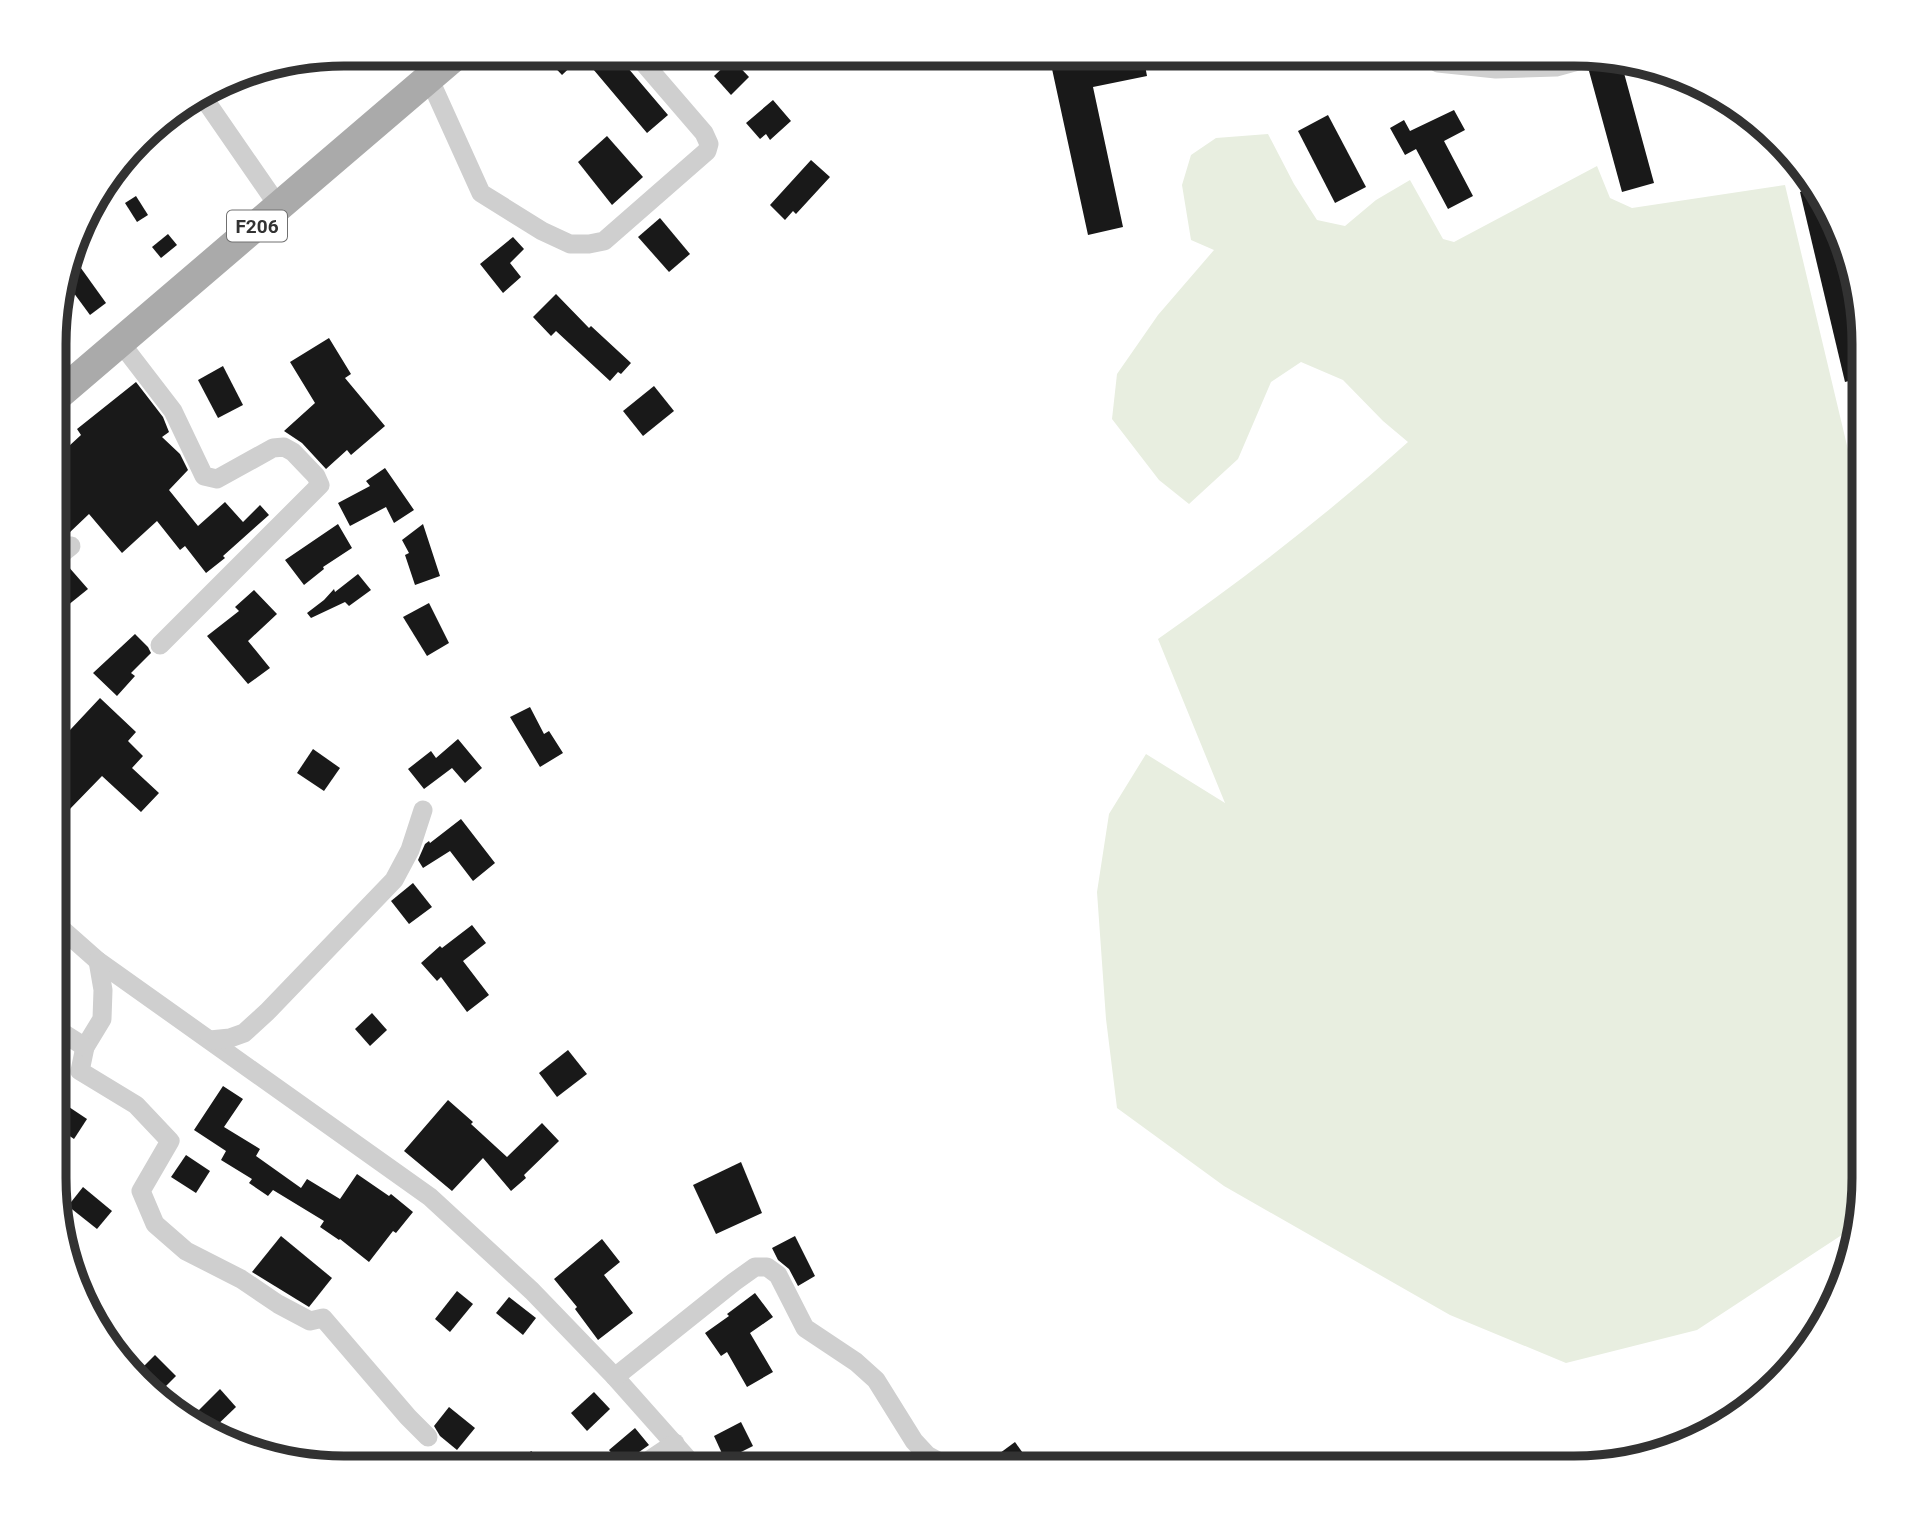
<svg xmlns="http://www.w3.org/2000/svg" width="1918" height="1522" font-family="Roboto,sans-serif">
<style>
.green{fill:#e8eee0}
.building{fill:#191919}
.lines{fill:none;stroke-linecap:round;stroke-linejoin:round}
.street{stroke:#cfcfcf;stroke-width:19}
.primary{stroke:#aaa;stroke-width:30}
.labels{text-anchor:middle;stroke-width:7;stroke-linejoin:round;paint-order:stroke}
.shield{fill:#fff;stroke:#707070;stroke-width:2}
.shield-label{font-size:19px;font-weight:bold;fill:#323232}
.rim{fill:none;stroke:#323232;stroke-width:9}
</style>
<rect width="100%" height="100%" fill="#fff"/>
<path class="green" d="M1268 134 1294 184 1317 220 1345 226 1376 200 1410 180 1443 239 1454 242 1597 166 1610 198 1632 208 1785 185 1864 517 1863 1197 1857 1225 1697 1330 1566 1363 1450 1315 1224 1186 1117 1108 1106 1019 1097 892 1109 814 1146 754 1225 803 1158 639C1245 578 1329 513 1408 442L1383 421 1343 380 1301 362 1271 382 1238 459 1189 504 1159 480 1112 419 1117 374 1158 315 1214 250 1191 240 1182 185 1191 155 1216 138Z"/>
<g class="building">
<polygon points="542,54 616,54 668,115 647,133 582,56 562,75"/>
<polygon points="1049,55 1143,55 1147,76 1093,87 1123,227 1088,235"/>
<polygon points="732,59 749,77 731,95 714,76"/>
<polygon points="1621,62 1654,183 1622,192 1589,71"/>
<polygon points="773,100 791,121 770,140 766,134 760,139 746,123"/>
<polygon points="1454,110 1465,130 1444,141 1473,196 1448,209 1416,149 1405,155 1390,128 1404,120 1410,131"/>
<polygon points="1328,115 1366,187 1335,203 1298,131"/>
<polygon points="607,136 643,177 612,205 578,162"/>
<polygon points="811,160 830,177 796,214 793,211 785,220 770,205"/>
<polygon points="1810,189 1842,233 1864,344 1864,377 1845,382 1800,192"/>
<polygon points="136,196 148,215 137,222 125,203"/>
<polygon points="660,218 690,254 669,272 638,237"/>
<polygon points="168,234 177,245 161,258 152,247"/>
<polygon points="513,237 524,249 510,263 521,277 503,293 480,264"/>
<polygon points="73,257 106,303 90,315 65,281"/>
<polygon points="556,294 589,328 591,326 631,363 621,374 618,372 610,381 556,331 551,336 533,317"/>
<polygon points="329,338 351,374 345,378 385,426 351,455 347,450 326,469 302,443 284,431 315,403 290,362"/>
<polygon points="223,366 243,405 218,418 198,380"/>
<polygon points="136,382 163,417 169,432 162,437 180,454 188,470 169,490 198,526 225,502 243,522 260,505 269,515 223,556 225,558 206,573 185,546 180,550 157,521 122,553 89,514 68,534 56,542 56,458 81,435 77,429"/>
<polygon points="654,386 674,411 643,436 623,411"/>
<polygon points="385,468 414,510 394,523 386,507 350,526 338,503 370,486 366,481"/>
<polygon points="338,524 352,548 323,567 324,569 304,585 285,560"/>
<polygon points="423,524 440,576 415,585 405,555 409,553 402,540"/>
<polygon points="67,565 88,589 62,610 56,603 56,573"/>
<polygon points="358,574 371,590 349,606 345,602 311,618 307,613 324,600 334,589 335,592"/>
<polygon points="254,590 277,614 248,641 270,668 248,684 207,636 239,611 235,607"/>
<polygon points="429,603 449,643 427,656 403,617"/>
<polygon points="135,634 148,647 151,653 131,673 135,676 117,696 93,673"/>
<polygon points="100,698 136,732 128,741 143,756 132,768 159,793 141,812 102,776 68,811 56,800 56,745"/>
<polygon points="530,707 544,734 549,731 563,753 540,767 510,717"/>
<polygon points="458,739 482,768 465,783 452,768 424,789 408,769 431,751 436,758"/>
<polygon points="313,749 340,768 324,791 297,773"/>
<polygon points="461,819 495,863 473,881 450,851 423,868 418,860 425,844 429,841 430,843"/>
<polygon points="413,883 432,907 409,924 391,901"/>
<polygon points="472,925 486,943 463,961 489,995 467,1012 441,977 437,981 421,963 440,946 442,948"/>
<polygon points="372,1013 387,1030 370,1046 355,1029"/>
<polygon points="568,1050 587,1074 557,1097 539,1073"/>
<polygon points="223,1086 243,1099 224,1127 260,1149 256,1156 301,1188 307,1179 340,1199 357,1174 389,1196 391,1194 413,1212 396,1233 393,1231 369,1262 340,1239 339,1240 320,1227 324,1221 273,1190 268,1196 249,1183 252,1179 221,1160 226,1151 194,1130"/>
<polygon points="448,1100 473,1122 471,1124 507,1157 542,1123 559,1141 524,1175 526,1178 511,1191 483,1158 452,1191 404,1151"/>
<polygon points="60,1101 87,1119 74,1139 55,1126 55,1108"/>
<polygon points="186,1155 210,1171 196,1193 171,1177"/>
<polygon points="741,1162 762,1213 716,1234 693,1185"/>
<polygon points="83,1187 112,1211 97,1229 68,1206"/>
<polygon points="281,1236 332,1278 309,1307 252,1272"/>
<polygon points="795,1236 815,1276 798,1286 789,1269 778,1260 772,1248"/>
<polygon points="602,1239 620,1262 604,1275 633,1313 598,1340 575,1309 577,1307 554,1279"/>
<polygon points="457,1291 473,1304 450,1332 435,1319"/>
<polygon points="755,1293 773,1317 750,1333 773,1372 747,1387 727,1352 721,1356 705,1333 729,1316 727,1314"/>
<polygon points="509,1297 536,1318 523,1335 496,1313"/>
<polygon points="155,1355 176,1376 155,1397 136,1374"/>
<polygon points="220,1389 236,1407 212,1430 196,1413"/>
<polygon points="594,1392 610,1409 587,1431 571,1413"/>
<polygon points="449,1407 475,1428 457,1450 440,1436 434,1426"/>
<polygon points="741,1422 753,1446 725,1460 714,1436"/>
<polygon points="635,1428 649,1445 632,1457 627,1467 623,1467 609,1450"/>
<polygon points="1015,1442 1033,1467 981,1467"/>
<polygon points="531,1451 552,1467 518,1467"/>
</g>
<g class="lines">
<g class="street">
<polyline points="1425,55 1438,63 1496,69 1556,67 1596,56"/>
<polyline points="429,78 481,193 542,231 570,244 589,244 604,241 707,151 709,144 704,133 636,54"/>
<polyline points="203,97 279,207"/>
<polyline points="120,342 173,411 204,476 217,479 273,448 284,447 293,452 316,476 320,485 160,645"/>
<polyline points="56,558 71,546"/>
<polyline points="55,923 98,961 430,1197 532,1291 615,1377 695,1467"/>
<polyline points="98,961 103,990 102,1019 85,1047 80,1071 136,1105 170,1141 141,1191 155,1224 186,1251 241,1279 278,1304 310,1321 323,1318 408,1417 428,1437"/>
<polyline points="55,1028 85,1047"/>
<polyline points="210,1040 230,1038 244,1033 267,1012 394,880 410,850 423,810"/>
<polyline points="615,1377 734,1282 755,1267 767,1267 778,1275 805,1328 856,1362 876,1380 914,1441 927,1455 949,1467"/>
<polyline points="639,1467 675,1443"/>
</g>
<polyline class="primary" points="57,396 457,54"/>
</g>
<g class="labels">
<rect class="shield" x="227" y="210.5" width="60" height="31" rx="5"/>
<g class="shield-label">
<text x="257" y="233">F206</text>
</g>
</g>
<path d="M0 0H1918V1522H0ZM344 66H1574A278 278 0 0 1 1852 344V1178A278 278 0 0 1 1574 1456H344A278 278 0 0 1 66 1178V344A278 278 0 0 1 344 66Z" fill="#fff" fill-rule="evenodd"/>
<path class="rim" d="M344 66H1574A278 278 0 0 1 1852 344V1178A278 278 0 0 1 1574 1456H344A278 278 0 0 1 66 1178V344A278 278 0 0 1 344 66Z"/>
</svg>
